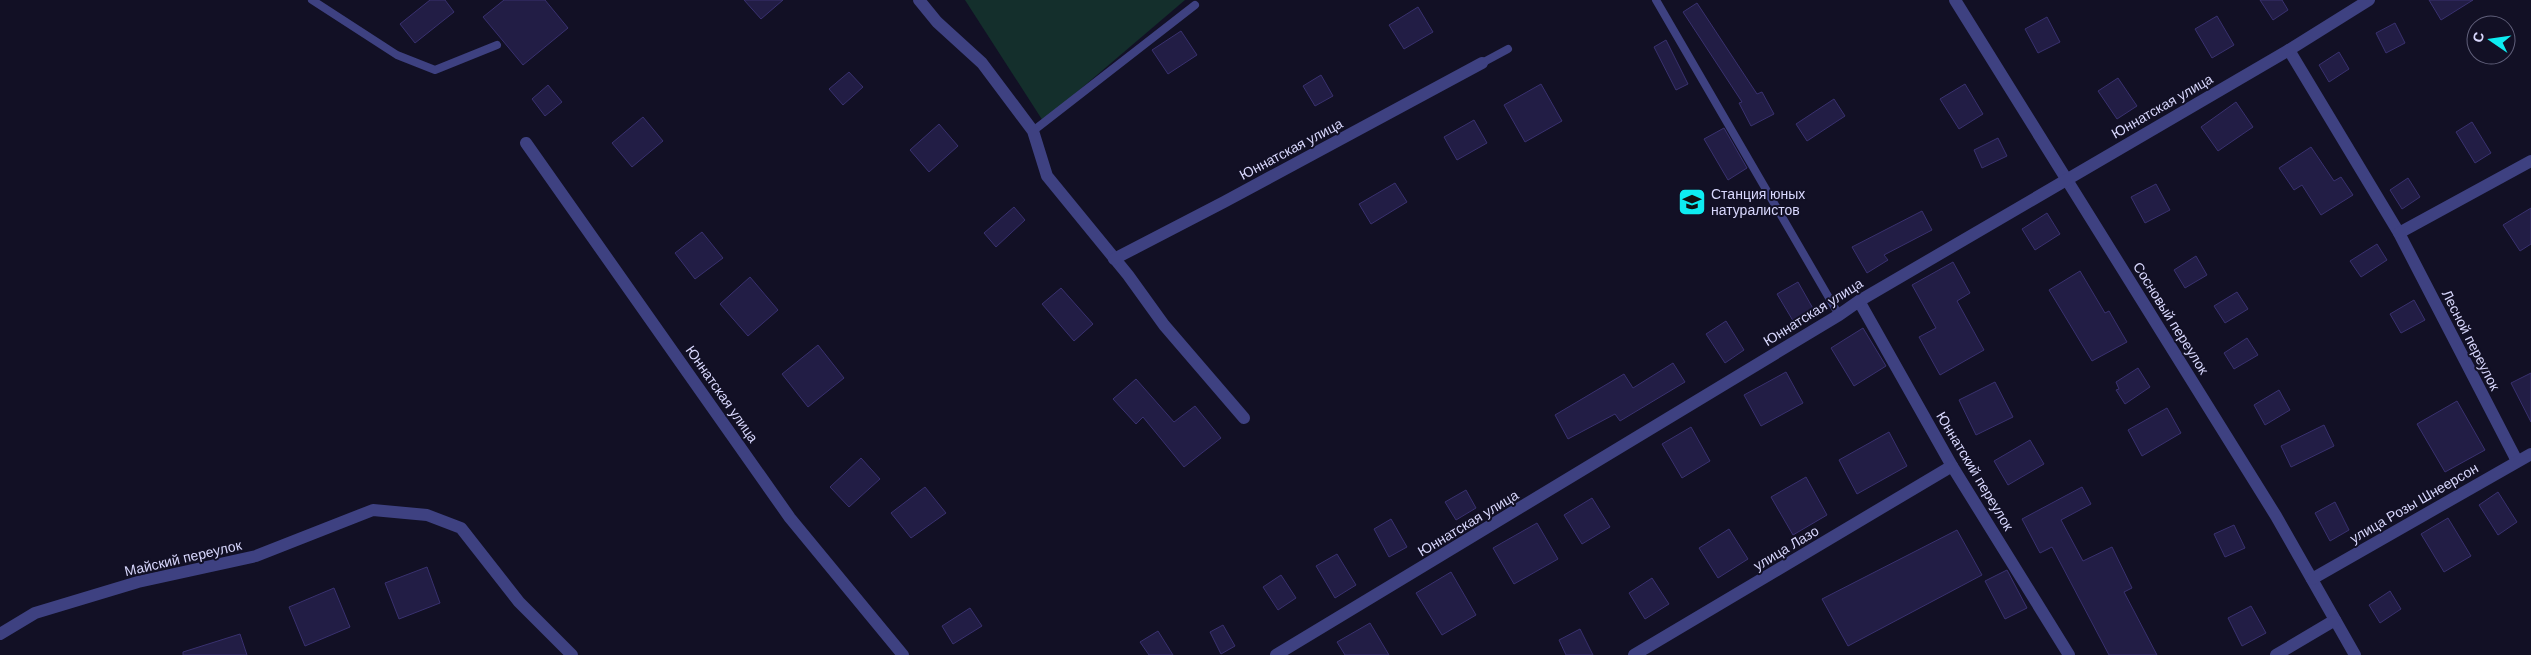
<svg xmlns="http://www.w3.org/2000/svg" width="2531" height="655" font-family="'DM Sans',sans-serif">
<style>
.green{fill:#142f2c}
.building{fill:#221d45;stroke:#39316f}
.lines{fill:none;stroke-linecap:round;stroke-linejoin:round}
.lane{stroke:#3e4181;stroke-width:8}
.street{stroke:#3e4181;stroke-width:12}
.labels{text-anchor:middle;stroke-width:4;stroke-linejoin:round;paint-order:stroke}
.street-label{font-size:14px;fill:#d8d7fd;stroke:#121025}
.poi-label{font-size:14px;fill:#d8d7fd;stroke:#121025;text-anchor:start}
</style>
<rect width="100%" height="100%" fill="#121025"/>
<polygon class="green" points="965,0 1185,0 1043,121"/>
<g class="building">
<polygon points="430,0 445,0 454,12 415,43 400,24"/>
<polygon points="504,0 545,0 568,28 523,65 483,17"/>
<polygon points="744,0 783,0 761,19"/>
<polygon points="2260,0 2282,0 2288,10 2273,20"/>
<polygon points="2429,0 2473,0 2441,20"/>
<polygon points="1697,3 1757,94 1762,92 1774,114 1751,126 1739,103 1742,102 1683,12"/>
<polygon points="1418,7 1433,32 1404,49 1389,25"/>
<polygon points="2217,16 2234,45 2212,58 2195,29"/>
<polygon points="2047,17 2060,42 2038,53 2025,29"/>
<polygon points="2395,23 2405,43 2386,53 2376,33"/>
<polygon points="1181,31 1197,55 1168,74 1152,50"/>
<polygon points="1666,40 1688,84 1676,90 1654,47"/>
<polygon points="2339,52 2349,69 2329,82 2319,65"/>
<polygon points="849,72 863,87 843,105 829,89"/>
<polygon points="1321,75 1333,96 1315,106 1303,86"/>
<polygon points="2118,78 2137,106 2117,119 2098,91"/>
<polygon points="1541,84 1562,121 1525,142 1504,105"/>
<polygon points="1965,84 1983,114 1959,129 1940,99"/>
<polygon points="548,85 562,102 545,116 532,99"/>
<polygon points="1834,99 1845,116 1807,141 1796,124"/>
<polygon points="2236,102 2253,127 2218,151 2201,127"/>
<polygon points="643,117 663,141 632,167 612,143"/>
<polygon points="1474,120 1487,143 1457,160 1444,137"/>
<polygon points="2472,122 2491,153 2475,163 2456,132"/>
<polygon points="939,124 958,146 929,172 910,150"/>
<polygon points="1724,128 1747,168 1728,180 1704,139"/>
<polygon points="1998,138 2007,156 1982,168 1974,150"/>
<polygon points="2311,147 2334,181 2341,177 2353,195 2321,215 2302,185 2294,190 2279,168"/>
<polygon points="2408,178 2420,197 2402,209 2390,190"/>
<polygon points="1395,183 1407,202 1371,224 1359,204"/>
<polygon points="2156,184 2170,210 2145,223 2131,197"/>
<polygon points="1014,207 1025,220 996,247 984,233"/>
<polygon points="2531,208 2531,244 2520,251 2503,225"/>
<polygon points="1922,211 1932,230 1884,255 1888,260 1867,273 1852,247"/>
<polygon points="2047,213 2060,234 2035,250 2022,229"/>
<polygon points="702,232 723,258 695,279 675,253"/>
<polygon points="2377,244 2387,260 2361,277 2350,261"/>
<polygon points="2196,256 2207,275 2185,288 2174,270"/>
<polygon points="1953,262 1970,293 1957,301 1984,350 1940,375 1919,337 1936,328 1912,285"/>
<polygon points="2080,271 2105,313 2109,311 2127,342 2092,361 2049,290"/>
<polygon points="750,277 778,310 748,336 720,304"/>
<polygon points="1798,282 1815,312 1795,324 1777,294"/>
<polygon points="1061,288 1093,324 1074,341 1042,304"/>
<polygon points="2237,292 2248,309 2225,323 2214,306"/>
<polygon points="2414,300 2425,320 2401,333 2390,314"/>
<polygon points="1726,321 1744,350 1725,363 1706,334"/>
<polygon points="1863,328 1886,366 1854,386 1831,348"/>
<polygon points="2247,338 2258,355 2234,369 2224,353"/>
<polygon points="818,345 844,378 808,407 782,374"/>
<polygon points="1673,363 1685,382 1620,421 1615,414 1568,439 1555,415 1624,374 1633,388"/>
<polygon points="2138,368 2150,387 2125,404 2116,390 2119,389 2116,382"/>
<polygon points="1786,372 1803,403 1761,426 1744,395"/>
<polygon points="2531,373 2531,422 2511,383"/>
<polygon points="1136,379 1174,422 1195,406 1221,438 1184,467 1143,417 1136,424 1113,399"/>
<polygon points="1995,382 2013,417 1976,435 1959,400"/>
<polygon points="2279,390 2290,410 2265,425 2254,405"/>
<polygon points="2457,401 2485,450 2445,472 2417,424"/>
<polygon points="2167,408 2181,433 2142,456 2128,430"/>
<polygon points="2324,425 2334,446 2291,467 2281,446"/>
<polygon points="1691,427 1710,461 1682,478 1662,444"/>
<polygon points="1889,432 1907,466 1857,494 1839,460"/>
<polygon points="2030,440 2044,464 2008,485 1994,461"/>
<polygon points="861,458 880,479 849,507 830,487"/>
<polygon points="1806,477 1827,515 1793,535 1771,497"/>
<polygon points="925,487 946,513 911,538 891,513"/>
<polygon points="2082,487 2091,504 2061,520 2083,561 2112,547 2132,588 2124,592 2157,655 2109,655 2052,547 2040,553 2022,519"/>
<polygon points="1466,490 1476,508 1456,520 1445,502"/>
<polygon points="2498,492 2517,522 2498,535 2479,505"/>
<polygon points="1592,498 1610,527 1582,544 1564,515"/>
<polygon points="2335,502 2349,530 2330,541 2315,513"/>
<polygon points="2448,518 2471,556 2444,572 2421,534"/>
<polygon points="1391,519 1407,547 1389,557 1374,529"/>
<polygon points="1537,523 1558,559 1514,584 1493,548"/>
<polygon points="2234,525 2245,548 2225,557 2214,534"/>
<polygon points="1729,529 1748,559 1718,578 1699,548"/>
<polygon points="1957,530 1982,575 1848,646 1822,599"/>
<polygon points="1337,554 1356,585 1335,598 1316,566"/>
<polygon points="427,567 440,603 399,619 385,583"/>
<polygon points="2007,570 2027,608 2005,619 1985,581"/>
<polygon points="1451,572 1476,615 1442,635 1416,593"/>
<polygon points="1281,575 1296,598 1278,610 1263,587"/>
<polygon points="1652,578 1669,604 1645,619 1629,593"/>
<polygon points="334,588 350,627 305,646 289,607"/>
<polygon points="2390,591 2401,609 2380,623 2369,605"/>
<polygon points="2251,606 2266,633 2242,646 2228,618"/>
<polygon points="970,608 982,626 953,644 942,626"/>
<polygon points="1370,623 1389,655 1345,655 1337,642"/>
<polygon points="1223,625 1235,646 1221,654 1210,632"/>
<polygon points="1580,629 1593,655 1566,655 1559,640"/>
<polygon points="1158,631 1173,655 1149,655 1140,642"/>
<polygon points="240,634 247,655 183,655 183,652"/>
</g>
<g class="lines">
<g class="lane">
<polyline points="312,0 397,55 435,70 497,45"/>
<polyline points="1656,0 1839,315"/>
<polyline points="1482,63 1508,49"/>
<polyline points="1033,131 1195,5"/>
</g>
<g class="street">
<polyline points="919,0 937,22 982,63 1033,131 1047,176 1128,275 1164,325 1244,418"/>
<polyline points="1955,0 2276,516 2355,655"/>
<polyline points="2289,50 2399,233 2517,461"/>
<polyline points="526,143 790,518 903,655"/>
<polyline points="2399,233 2531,161"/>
<polyline points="1114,259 1224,202 1482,63"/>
<polyline points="1859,301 1952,466 2069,655"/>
<polyline points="2312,579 2531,454"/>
<polyline points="0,634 35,613 138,582 256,556 373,510 427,515 461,528 519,602 572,655"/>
<polyline points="1276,655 1839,315 1859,301 2289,50 2369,0"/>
<polyline points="1634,655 1952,466"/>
<polyline points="2276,655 2335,620"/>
</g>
</g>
<defs>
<g id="school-square" transform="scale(1.4375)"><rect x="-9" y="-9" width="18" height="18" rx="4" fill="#0eecf1" stroke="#121025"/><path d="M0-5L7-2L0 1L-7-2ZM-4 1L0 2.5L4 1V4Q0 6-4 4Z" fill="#111"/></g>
</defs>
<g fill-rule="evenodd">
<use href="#school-square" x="1692" y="202"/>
</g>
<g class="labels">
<g class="street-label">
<text transform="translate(2162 106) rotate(-30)" y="5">Юннатская улица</text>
<text transform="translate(1291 149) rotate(-28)" y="5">Юннатская улица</text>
<text transform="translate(1813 312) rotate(-32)" y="5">Юннатская улица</text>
<text transform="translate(2171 318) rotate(58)" y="5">Сосновый переулок</text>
<text transform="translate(2471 340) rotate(63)" y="5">Лесной переулок</text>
<text transform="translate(722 394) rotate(55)" y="5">Юннатская улица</text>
<text transform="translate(1975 471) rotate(59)" y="5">Юннатский переулок</text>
<text transform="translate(2414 503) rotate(-30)" y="5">улица Розы Шнеерсон</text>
<text transform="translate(1468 523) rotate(-31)" y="5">Юннатская улица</text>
<text transform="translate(1786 548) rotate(-31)" y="5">улица Лазо</text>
<text transform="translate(183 558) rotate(-13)" y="5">Майский переулок</text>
</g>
<g class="poi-label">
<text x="1711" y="199">Станция юных<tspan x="1711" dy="16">натуралистов</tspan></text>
</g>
</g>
<g transform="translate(2491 40) rotate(283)"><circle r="24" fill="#121025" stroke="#61607b"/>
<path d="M0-4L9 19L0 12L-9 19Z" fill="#0eecf1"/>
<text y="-8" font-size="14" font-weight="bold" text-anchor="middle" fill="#d8d7fd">С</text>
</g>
</svg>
